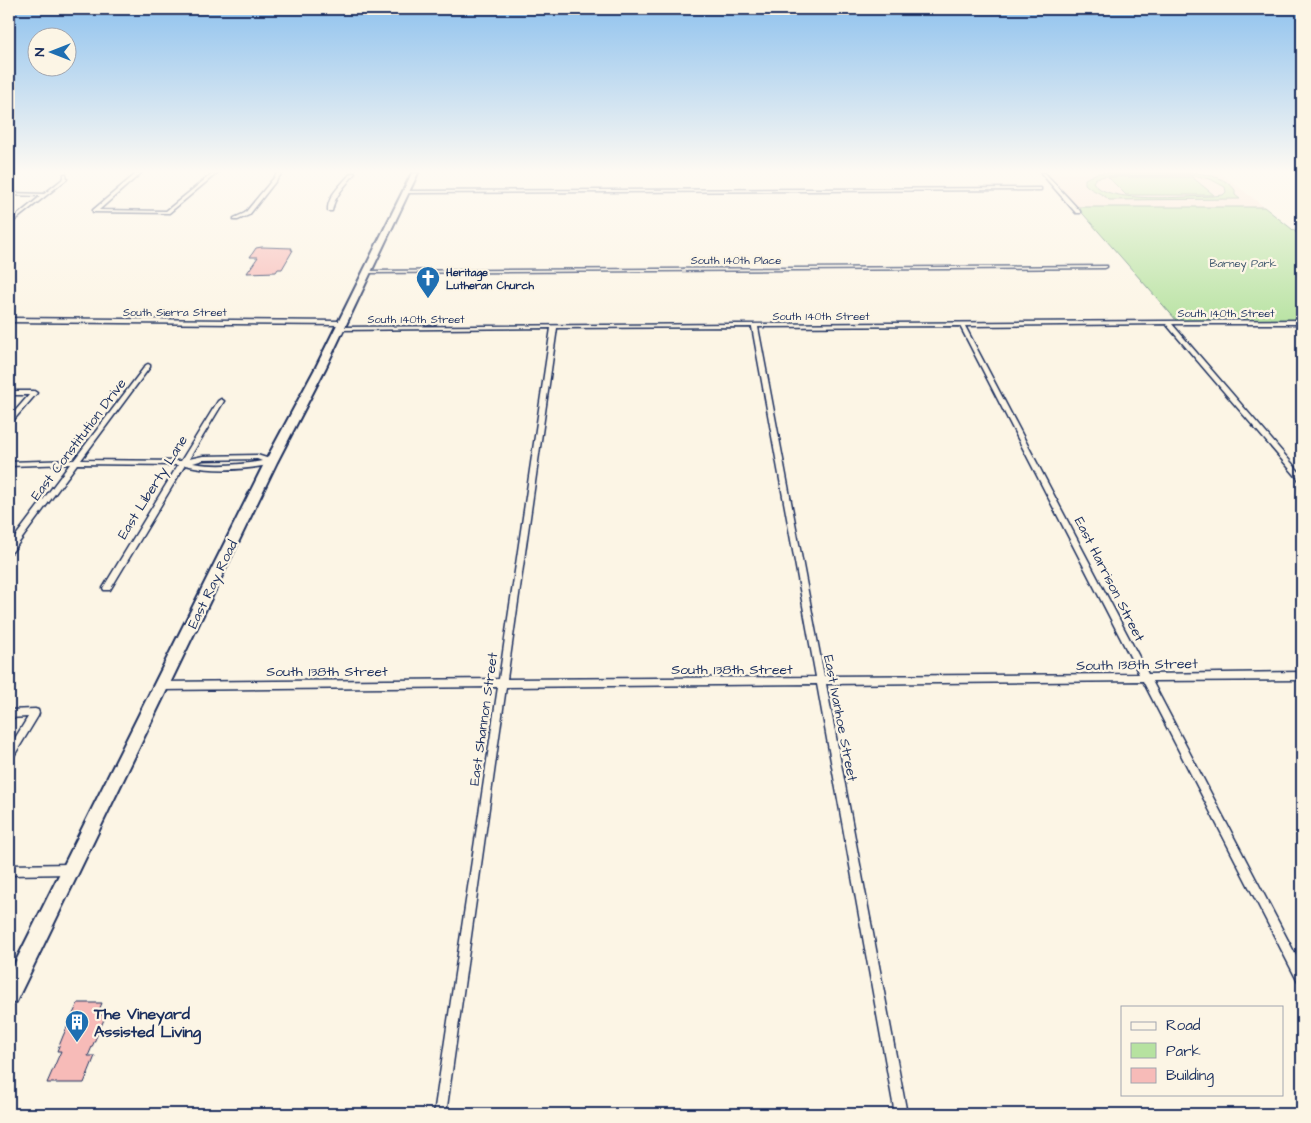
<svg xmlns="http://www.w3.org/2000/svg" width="1311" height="1123" font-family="'Architects Daughter',sans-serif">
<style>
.built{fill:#fae4d8}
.green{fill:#b6e2a0;stroke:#68887f;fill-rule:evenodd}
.building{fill:#f7bbb8;stroke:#1b2f5e}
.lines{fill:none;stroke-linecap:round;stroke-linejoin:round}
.minor-casing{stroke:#1b2f5e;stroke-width:3}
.primary-casing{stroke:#1b2f5e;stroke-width:4}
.minor{fill:#fcf5e5;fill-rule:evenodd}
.primary{fill:#fcf5e5;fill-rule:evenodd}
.labels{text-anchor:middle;stroke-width:4.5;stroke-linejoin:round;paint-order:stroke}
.far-street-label{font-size:11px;fill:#1b2f5e;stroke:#fcf5e5}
.far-park-label{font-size:11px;fill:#3a536b;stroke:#fcf5e5}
.far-poi-label{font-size:11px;font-weight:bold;fill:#1b2f5e;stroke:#fcf5e5;text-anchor:start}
.street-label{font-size:14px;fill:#1b2f5e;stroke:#fcf5e5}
.near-poi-label{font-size:16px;font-weight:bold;fill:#1b2f5e;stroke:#fcf5e5;text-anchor:start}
</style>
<rect width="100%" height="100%" fill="#fcf5e5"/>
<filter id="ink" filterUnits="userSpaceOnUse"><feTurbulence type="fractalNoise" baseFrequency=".02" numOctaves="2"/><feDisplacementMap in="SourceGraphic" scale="10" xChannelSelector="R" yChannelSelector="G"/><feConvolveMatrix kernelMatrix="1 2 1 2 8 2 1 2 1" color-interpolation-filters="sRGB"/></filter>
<g filter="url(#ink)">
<polygon class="built" points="1047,173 1221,173 1264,207 1077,207"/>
<g class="green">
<path d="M1097 173H1196C1210 175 1227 178 1235 190V195L1240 199 1109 200C1103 193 1093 192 1085 184V179ZM1189 175 1210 179 1225 187 1226 192 1223 195 1213 196C1189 196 1105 205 1093 182L1096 178 1105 176Z"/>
<polygon points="1108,177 1192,177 1214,195 1126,195"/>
<polygon points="1077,207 1264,207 1302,237 1302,320 1177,321"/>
</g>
<g class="building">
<polygon points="262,247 292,248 291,250 293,250 282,269 278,269 276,272 247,273 258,257 250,257 256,248"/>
<polygon points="78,1003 102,1003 97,1015 106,1015 88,1056 95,1056 84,1083 47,1083 61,1051 57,1051 63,1036"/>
</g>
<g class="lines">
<g class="minor-casing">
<g id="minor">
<polygon points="137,173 141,173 99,210 166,211 213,173 217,173 169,213 93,212 93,210"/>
<polygon points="278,173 282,173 249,215 238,220 234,220 234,218 245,213"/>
<path d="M351 173H355C345 187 335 194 332 211H328C327 196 342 184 351 173Z"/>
<polygon points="1041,173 1045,173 1080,211 1080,213 1076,213"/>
<polygon points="64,174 66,174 67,179 9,225 9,222 41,196 9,195 9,193 44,194 64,178"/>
<polygon points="1040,188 1041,188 1041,190 406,193 404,192 406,191"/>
<rect x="1297" y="230" width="5" height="2"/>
<polygon points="1107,266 1107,267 1105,268 367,273 365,272 367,271"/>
<polygon points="9,318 342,321 345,323 342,325 9,322"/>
<path d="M1302 320V324H1172L1302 475V481H1300L1166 324 965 326 1148 674 1302 672V680L1152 681 1302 967V983L1298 982 1143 681 826 684 907 1114H895L817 684 506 687 446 1114H434L498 687 161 690 158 689 157 686 158 683 161 682 499 679 551 328 339 330 337 329V327ZM960 326 1139 674 824 676 758 327ZM752 327 816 677 507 679 557 328Z"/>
<path d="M148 364 150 365V367L81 460 181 461 218 401 221 399 224 401 189 459 203 456 257 455 273 460 274 462 273 464C245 470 214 472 185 465L110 590H104L103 588 178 465 77 464 12 552 9 553V545L70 464 9 466V462L74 460 146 365ZM257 459 262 461C239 465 216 467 193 463L203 460Z"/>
<polygon points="9,391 34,391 37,393 11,423 9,424 9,418 29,395 9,395"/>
<polygon points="35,709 38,710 39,713 38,716 12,759 9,760 9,748 28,717 9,718 9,710"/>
<polygon points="71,864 75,865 76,869 75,873 71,874 9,875 9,865"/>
</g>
</g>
<g class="primary-casing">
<polygon id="primary" points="412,173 418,173 326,367 277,462 16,1002 9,1004 9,975 265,462 316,367"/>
</g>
<use href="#minor" class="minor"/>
<use href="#primary" class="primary"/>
</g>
</g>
<linearGradient id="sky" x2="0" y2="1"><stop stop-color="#8fc2ee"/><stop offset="0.52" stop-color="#fefaf3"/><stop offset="1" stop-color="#fefaf3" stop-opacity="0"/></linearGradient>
<rect width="1311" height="330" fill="url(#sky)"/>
<defs>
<g id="church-pin" transform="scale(1.25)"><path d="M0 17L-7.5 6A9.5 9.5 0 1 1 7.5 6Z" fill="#1f6fb2" stroke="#fcf5e5"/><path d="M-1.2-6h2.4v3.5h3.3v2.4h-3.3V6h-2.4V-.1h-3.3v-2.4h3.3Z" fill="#fff"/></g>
<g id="building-pin" transform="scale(1.25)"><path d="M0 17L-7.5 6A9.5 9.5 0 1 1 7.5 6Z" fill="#1f6fb2" stroke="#fcf5e5"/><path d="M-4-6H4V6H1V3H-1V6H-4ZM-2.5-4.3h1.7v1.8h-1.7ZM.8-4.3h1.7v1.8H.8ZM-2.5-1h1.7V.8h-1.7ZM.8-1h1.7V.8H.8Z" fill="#fff"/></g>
</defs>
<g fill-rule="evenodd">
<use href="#church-pin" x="428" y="278"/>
<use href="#building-pin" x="77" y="1022"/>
</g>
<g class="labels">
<g class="far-street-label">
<text x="736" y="264">South 140th Place</text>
<text x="175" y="316">South Sierra Street</text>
<text x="1226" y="317">South 140th Street</text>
<text x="821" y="320">South 140th Street</text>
<text x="416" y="323">South 140th Street</text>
</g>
<g class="far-park-label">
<text x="1243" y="267">Barney Park</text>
</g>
<g class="far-poi-label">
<text x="446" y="276">Heritage<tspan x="446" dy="13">Lutheran Church</tspan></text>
</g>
<g class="street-label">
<text transform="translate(78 439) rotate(-53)" y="5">East Constitution Drive</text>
<text transform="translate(152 487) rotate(-58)" y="5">East Liberty Lane</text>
<text transform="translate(1110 579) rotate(63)" y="5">East Harrison Street</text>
<text transform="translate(212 584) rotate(-64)" y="5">East Ray Road</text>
<text transform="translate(1137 664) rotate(-1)" y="5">South 138th Street</text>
<text x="732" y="674">South 138th Street</text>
<text x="327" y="676">South 138th Street</text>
<text transform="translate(841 718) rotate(79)" y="5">East Ivanhoe Street</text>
<text transform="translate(483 719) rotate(-82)" y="5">East Shannon Street</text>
</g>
<g class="near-poi-label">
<text x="94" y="1019">The Vineyard<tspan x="94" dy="18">Assisted Living</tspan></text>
</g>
</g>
<rect width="1311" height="1123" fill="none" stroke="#fcf5e5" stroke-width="30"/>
<rect x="15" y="15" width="1281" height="1093" fill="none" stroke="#1b2f5e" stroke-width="2" filter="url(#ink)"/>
<rect x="1121" y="1006" width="162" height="90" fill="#fcf5e5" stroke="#a2a6af"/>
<rect x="1131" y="1022" width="25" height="8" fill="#fcf5e5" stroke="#a2a6af"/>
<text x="1166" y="1030" font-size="15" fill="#1b2f5e">Road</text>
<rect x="1131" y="1043" width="25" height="15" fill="#b6e2a0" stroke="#a2a6af"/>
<text x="1166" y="1056" font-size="15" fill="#1b2f5e">Park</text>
<rect x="1131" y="1068" width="25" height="15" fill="#f7bbb8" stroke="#a2a6af"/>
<text x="1166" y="1080" font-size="15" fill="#1b2f5e">Building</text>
<g transform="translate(52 52) rotate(270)"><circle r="24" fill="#fcf5e5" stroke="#a2a6af"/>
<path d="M0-4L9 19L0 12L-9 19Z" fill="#1f6fb2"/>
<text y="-8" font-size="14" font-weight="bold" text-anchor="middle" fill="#1b2f5e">N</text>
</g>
</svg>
